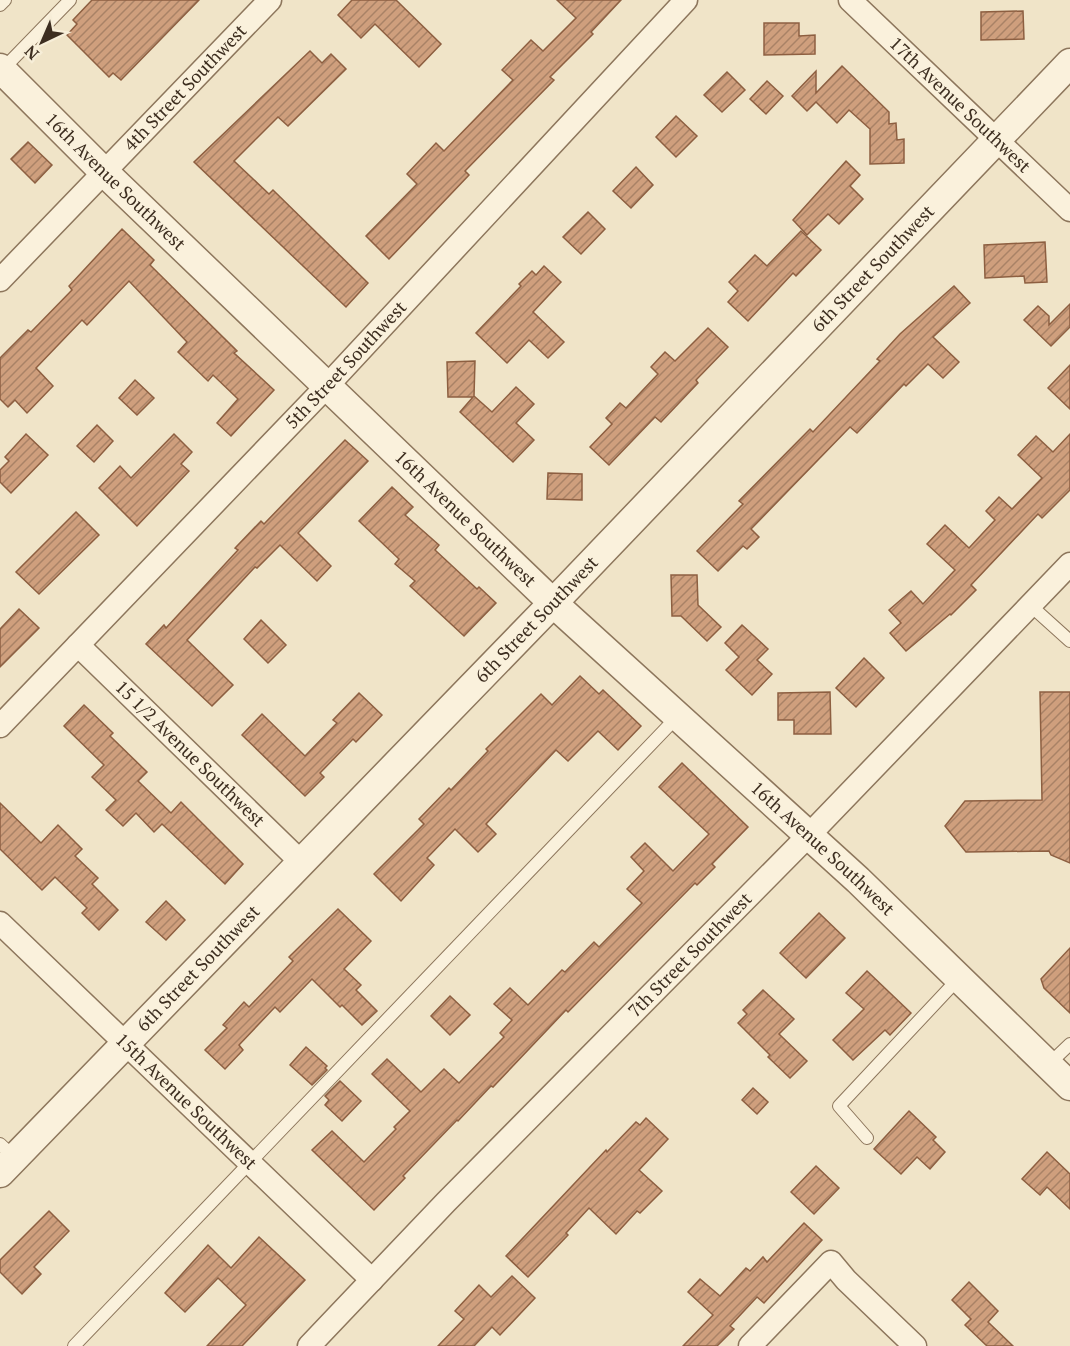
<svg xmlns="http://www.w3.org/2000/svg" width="1070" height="1346" font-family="'PT Serif',serif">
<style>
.building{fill:url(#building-hatch);stroke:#8d5f41;stroke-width:1.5}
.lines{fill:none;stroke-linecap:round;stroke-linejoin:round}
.service-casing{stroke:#8d765c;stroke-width:14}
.minor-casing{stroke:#8d765c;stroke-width:25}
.tertiary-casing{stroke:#8d765c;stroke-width:31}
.service{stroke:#faf1dc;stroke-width:12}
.minor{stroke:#faf1dc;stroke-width:22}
.tertiary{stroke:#faf1dc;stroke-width:28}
.labels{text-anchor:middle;stroke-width:4.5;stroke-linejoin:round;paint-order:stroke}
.street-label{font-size:18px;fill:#3d2e20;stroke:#f7eed8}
</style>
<defs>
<pattern id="building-hatch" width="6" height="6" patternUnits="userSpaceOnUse" patternTransform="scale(1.5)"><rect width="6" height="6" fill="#cf9f7d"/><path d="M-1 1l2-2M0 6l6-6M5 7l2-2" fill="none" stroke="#a98266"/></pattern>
</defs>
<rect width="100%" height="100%" fill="#f0e4c8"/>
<g class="building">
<polygon points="92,0 199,0 121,80 113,73 109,77 67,35 77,24 73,20"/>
<polygon points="352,0 396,0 441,44 419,67 375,24 361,38 338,15"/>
<polygon points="557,0 621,0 591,32 593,34 550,77 554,80 465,171 469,175 389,259 366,236 417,184 407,174 436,143 444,151 513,80 502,70 531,40 543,51 576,18"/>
<polygon points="1023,11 1024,39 981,40 981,12"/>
<polygon points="764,23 799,23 799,36 815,35 815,54 764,55"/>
<polygon points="310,51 322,63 331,54 346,69 288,126 278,117 234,161 269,194 273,190 368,283 346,307 194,162"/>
<polygon points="842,66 889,112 889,124 896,123 897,140 904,139 904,163 870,164 870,129 849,110 837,123 816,102 807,111 792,96 816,71 816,93"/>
<polygon points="727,72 745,90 722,112 704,95"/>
<polygon points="767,81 783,96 766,114 750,99"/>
<polygon points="676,116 697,136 676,157 656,137"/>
<polygon points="28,142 52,165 35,183 11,159"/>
<polygon points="846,161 860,175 850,186 863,199 839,224 828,214 807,235 793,220"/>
<polygon points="636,167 653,185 631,208 613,191"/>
<polygon points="588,212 605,229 581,254 563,237"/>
<polygon points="122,229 154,260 150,265 237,351 234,353 274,390 231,436 217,423 238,399 213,375 208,381 178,352 187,342 129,281 87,325 82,320 36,368 53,386 27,413 15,400 8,407 0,399 0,358 28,330 31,332 72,290 69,286"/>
<polygon points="801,231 821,250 796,276 793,273 748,321 728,302 738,291 729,282 755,255 767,266"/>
<polygon points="1045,242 1047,282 1025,283 1024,276 985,278 984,245"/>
<polygon points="544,266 561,282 533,312 564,342 548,358 529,340 507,363 476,333 521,286 519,284 532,271 536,275"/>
<polygon points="954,286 970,303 933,337 959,362 943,378 928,364 906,386 904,384 857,433 850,427 751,529 759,537 747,549 743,546 718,571 697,551 743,504 739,501 810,429 813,432 880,361 877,359 900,334"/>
<polygon points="1070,304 1070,327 1051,346 1024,320 1038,306 1049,316 1049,325"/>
<polygon points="708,328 728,347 696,380 698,383 661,422 655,417 609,465 590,447 612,424 606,418 620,403 626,408 658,374 651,367 665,352 675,361"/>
<polygon points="475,361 474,396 492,412 516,387 534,404 516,423 534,440 513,462 460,412 473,397 448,397 447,362"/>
<polygon points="1070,365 1070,409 1048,388"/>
<polygon points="135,380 154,398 137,415 119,398"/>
<polygon points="97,425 113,441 94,462 77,446"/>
<polygon points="26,434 48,455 11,493 0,482 0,470 9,461 5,457"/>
<polygon points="174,434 192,452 181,464 189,471 137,526 99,488 120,466 131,478"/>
<polygon points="1070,434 1070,490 1042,518 1038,514 971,585 976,590 951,615 950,614 906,651 890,633 901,623 889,610 911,591 923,604 955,570 927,544 945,525 969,548 995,520 986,511 999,497 1012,509 1042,478 1018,455 1036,436 1053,452"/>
<polygon points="345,440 368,461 298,533 331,566 317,581 280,545 257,568 255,567 187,640 233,685 212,706 146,644 164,625 166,628 238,550 235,548 261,521 264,524"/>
<polygon points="548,473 582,474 582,500 547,499"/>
<polygon points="392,487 413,507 405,515 439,545 435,550 477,589 479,587 496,603 464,636 410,586 415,581 395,564 399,559 359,521"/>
<polygon points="76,512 99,535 39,594 16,572"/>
<polygon points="671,575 697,575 698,605 721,627 707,641 681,616 672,616"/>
<polygon points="19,609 39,628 0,667 0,629"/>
<polygon points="261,620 286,645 268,663 244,639"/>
<polygon points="742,625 768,649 757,660 772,674 752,695 726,670 739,657 725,643"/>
<polygon points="864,658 884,678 856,707 836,688"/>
<polygon points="580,676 599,694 603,690 641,726 618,750 598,731 568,761 556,750 486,824 496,834 478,852 455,829 427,858 434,865 401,901 374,874 424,824 419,819 449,788 451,790 488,751 486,749 541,694 552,705"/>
<polygon points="830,692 831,734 794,734 794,720 778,720 778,693"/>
<polygon points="1040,692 1070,692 1070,863 1051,855 1049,851 966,852 945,826 965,801 1042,800"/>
<polygon points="359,693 382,715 356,742 353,739 320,773 324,777 305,796 242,735 262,714 305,756 337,723 333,720"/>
<polygon points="84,705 113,733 110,736 147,772 138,781 171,813 181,802 243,864 225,884 162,824 154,832 136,813 123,826 106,810 116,800 92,777 104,765 64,726"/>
<polygon points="682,763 748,827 712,864 715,867 697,885 695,883 568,1012 566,1010 493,1087 491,1086 458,1121 457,1120 403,1176 405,1178 374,1210 312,1150 332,1131 364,1162 396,1129 394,1127 410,1111 372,1074 387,1059 421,1092 444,1069 459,1083 504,1037 500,1033 512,1020 494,1004 510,988 528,1005 562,970 565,972 594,942 599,947 642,903 627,889 644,871 631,857 645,843 673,871 709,834 659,787"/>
<polygon points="0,803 41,843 58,825 82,849 75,856 98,878 92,884 118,910 99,930 82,913 87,908 55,877 42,890 0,849"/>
<polygon points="166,901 185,920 166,940 146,922"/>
<polygon points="338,909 371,941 344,969 361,985 356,990 377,1011 362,1025 342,1005 340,1007 312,979 280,1012 275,1007 239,1045 243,1050 225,1069 205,1050 227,1028 223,1025 244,1002 249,1007 293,961 289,957"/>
<polygon points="819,913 845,938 806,978 780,953"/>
<polygon points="1070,948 1070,1013 1044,988 1041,979"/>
<polygon points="867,971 911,1013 890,1035 885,1030 853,1060 833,1040 864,1009 846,993"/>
<polygon points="763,990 794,1019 779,1034 807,1061 790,1078 768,1057 770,1055 738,1023 747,1014 743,1010"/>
<polygon points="450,996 470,1015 450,1035 431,1016"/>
<polygon points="306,1047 327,1066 325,1068 327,1070 312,1085 290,1065"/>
<polygon points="340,1081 361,1101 342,1121 325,1105 329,1100 325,1096"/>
<polygon points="753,1088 768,1102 757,1114 742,1100"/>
<polygon points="909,1111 936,1137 933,1140 945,1152 930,1169 917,1157 901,1174 874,1149"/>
<polygon points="646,1118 668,1139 639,1170 662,1191 640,1213 637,1211 616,1234 589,1208 566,1233 568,1235 528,1277 506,1256 606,1150 607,1152 636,1122 640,1125"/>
<polygon points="1047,1152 1070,1174 1070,1209 1047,1187 1040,1195 1022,1179"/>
<polygon points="816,1166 839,1188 814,1214 791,1192"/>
<polygon points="49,1211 69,1231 34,1267 41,1274 22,1294 0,1272 0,1260"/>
<polygon points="804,1223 822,1240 764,1303 757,1297 730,1326 734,1329 717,1346 683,1346 713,1315 688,1292 700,1279 720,1296 746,1268 750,1271 763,1257 767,1262"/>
<polygon points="259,1237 305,1280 242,1346 207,1346 246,1305 218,1278 185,1312 165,1293 208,1245 231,1268"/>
<polygon points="512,1276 535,1298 500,1335 492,1327 474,1346 438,1346 464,1319 455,1311 479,1285 491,1297"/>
<polygon points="969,1282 998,1311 988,1322 1013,1346 987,1346 965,1325 971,1319 952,1300"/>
</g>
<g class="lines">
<g class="service-casing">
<g id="service">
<polyline points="0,5 5,0"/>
<polyline points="2,70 70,0"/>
<polyline points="1030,605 1070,641"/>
<polyline points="1048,1065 1070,1044"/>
<polyline points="867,1138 839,1106 959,978"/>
<polyline points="0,1144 15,1158"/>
<polyline points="74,1346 678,716"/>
</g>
</g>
<g class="minor-casing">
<g id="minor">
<path id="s1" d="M850 0 1070 210"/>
<path id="s2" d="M0 280 270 0"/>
<path id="s3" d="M78 645 301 862"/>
<path id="s4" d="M0 726 327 386 686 0"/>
<path id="s5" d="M0 923 372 1280"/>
<path id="s6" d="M309 1346 446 1202 809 835 1070 564"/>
<polyline points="750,1346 831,1262 846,1280 915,1346"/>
</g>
</g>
<g class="tertiary-casing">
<g id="tertiary">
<path id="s7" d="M0 68 104 172 553 603 858 880 1070 1086"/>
<path id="s8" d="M0 1173 553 603 1070 63"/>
</g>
</g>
<use href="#service" class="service"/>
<use href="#minor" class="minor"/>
<use href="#tertiary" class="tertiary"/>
</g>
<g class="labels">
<g class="street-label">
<text dy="6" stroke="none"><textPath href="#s2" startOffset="267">4th Street Southwest</textPath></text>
<text dy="6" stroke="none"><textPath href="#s1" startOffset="152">17th Avenue Southwest</textPath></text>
<text dy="6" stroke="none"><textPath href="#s7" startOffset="162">16th Avenue Southwest</textPath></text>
<text dy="6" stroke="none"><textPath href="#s8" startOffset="1257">6th Street Southwest</textPath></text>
<text dy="6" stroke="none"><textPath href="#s4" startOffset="500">5th Street Southwest</textPath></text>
<text dy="6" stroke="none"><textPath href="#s7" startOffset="648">16th Avenue Southwest</textPath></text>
<text dy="6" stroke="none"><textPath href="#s8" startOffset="771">6th Street Southwest</textPath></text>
<text dy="6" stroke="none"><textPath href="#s3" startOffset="156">15 1/2 Avenue Southwest</textPath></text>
<text dy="6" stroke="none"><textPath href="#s7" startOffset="1134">16th Avenue Southwest</textPath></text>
<text dy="6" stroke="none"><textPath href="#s6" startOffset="546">7th Street Southwest</textPath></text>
<text dy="6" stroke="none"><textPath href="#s8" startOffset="285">6th Street Southwest</textPath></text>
<text dy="6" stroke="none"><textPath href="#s5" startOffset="258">15th Avenue Southwest</textPath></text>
</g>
</g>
<g transform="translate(42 42) rotate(224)" stroke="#f7eed8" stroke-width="4.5" paint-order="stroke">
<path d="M0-4.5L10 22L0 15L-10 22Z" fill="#3d2e20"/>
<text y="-9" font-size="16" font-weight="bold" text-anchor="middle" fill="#3d2e20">N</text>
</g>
</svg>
